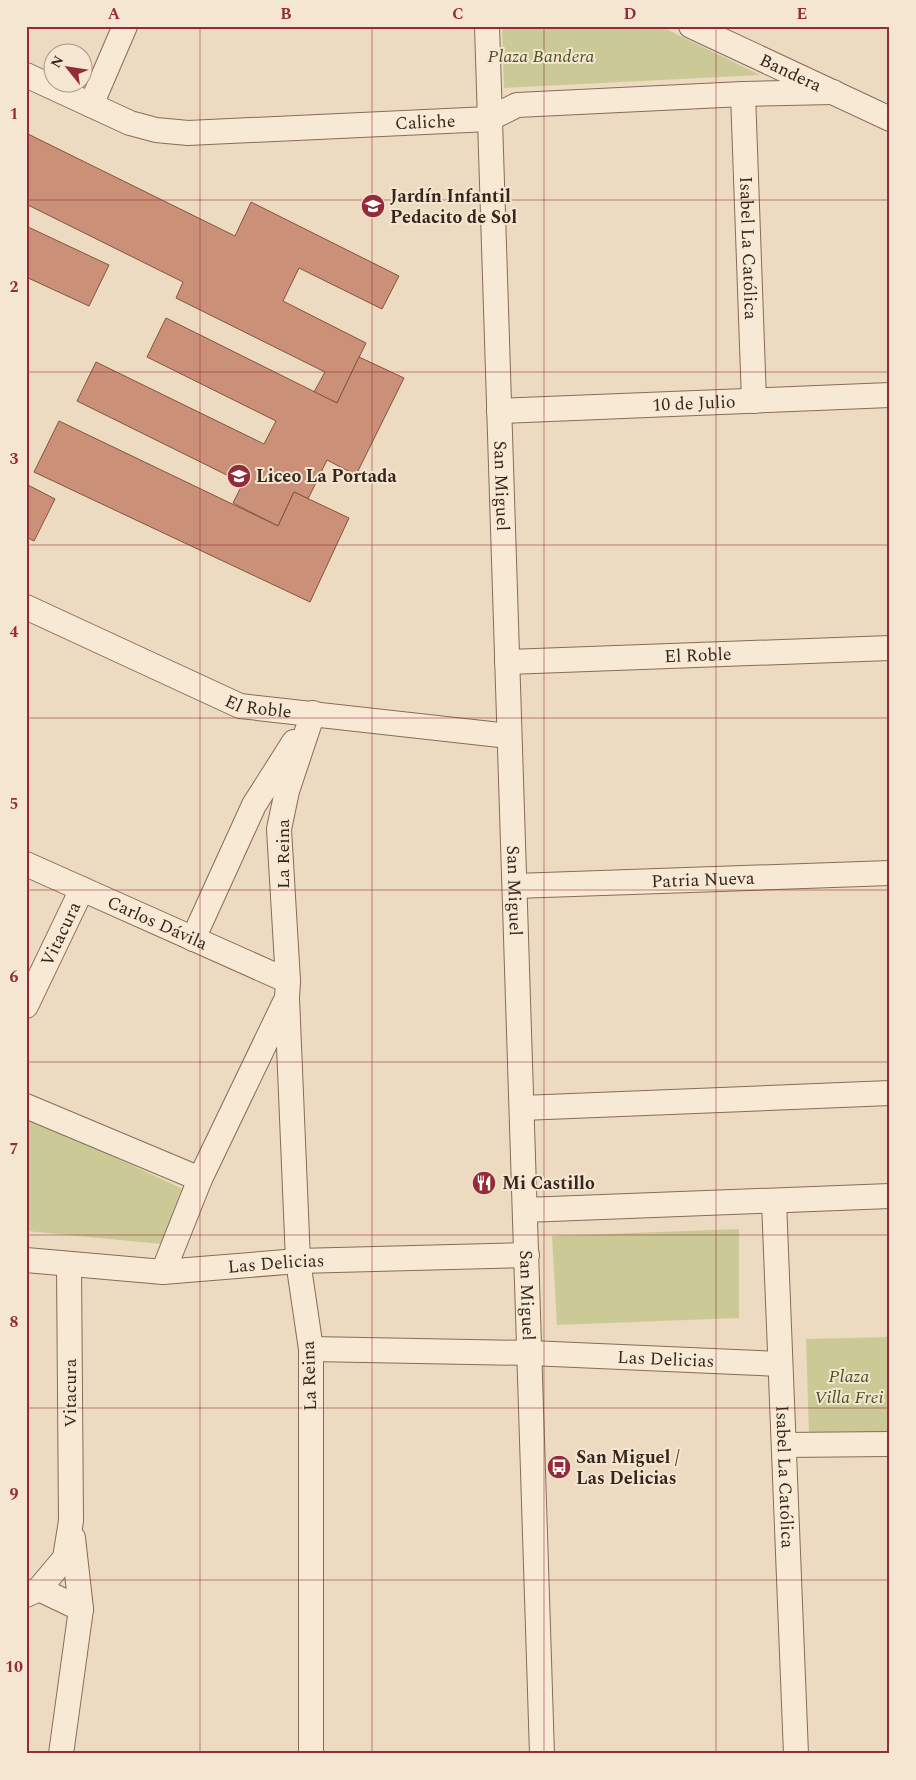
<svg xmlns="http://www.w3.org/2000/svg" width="916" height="1780" font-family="Spectral,serif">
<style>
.green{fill:#cbca96}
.building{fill:#cb9078;stroke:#85523f}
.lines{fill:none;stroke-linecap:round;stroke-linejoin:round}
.minor-casing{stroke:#876c59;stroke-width:26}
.minor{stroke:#f8e9d5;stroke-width:24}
.grid{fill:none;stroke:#952a38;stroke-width:1;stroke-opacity:0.55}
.labels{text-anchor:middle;stroke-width:4;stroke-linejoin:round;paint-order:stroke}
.park-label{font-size:18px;font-style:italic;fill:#4d5324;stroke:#f5e6d1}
.street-label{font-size:18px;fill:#36261d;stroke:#f5e6d1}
.poi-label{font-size:18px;font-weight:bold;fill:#36261d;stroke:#f5e6d1;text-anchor:start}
.neatline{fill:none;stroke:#952a38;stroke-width:2}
.grid-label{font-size:16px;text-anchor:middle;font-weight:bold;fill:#952a38}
</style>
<rect width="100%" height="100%" fill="#eddbc1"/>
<g class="green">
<polygon points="502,26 660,26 760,75 504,88"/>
<polygon points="26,1116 183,1189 161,1244 26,1231"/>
<polygon points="739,1229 739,1318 557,1325 552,1236"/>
<polygon points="890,1337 890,1433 809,1435 806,1339"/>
</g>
<g class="building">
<polygon points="26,133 235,236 251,202 399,276 382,309 299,268 283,301 366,343 337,403 314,392 325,372 176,298 183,282 26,204"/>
<polygon points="26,226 109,265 89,306 26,277"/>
<polygon points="166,318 337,403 359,357 404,378 356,475 327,460 308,499 294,492 278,526 233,503 243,483 77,401 96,362 264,444 276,421 147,357"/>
<polygon points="59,421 278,526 294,492 349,518 310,602 34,472"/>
<polygon points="26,484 55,499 34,541 26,537"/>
</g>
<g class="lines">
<g class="minor-casing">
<g id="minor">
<path id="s1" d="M487 26 542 1754"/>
<path id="s2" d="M691 26 890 119"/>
<path id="s3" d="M26 75 130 123 156 130 188 133 489 119 517 105 743 94 833 92"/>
<path id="s4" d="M743 94 754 401"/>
<polyline points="91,105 125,26"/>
<path id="s5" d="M499 411 890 395"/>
<path id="s6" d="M26 607 240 706 509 736"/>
<path id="s7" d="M507 662 890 648"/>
<path id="s8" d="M26 864 288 981"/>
<path id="s9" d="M515 886 890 873"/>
<polyline points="193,939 254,805 294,742"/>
<path id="s10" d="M26 1006 82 889"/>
<polyline points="26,1106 200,1179"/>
<polyline points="522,1108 890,1093"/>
<path id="s11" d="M774 1201 796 1754"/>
<polyline points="525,1210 890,1196"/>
<path id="s12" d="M26 1260 163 1272 298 1261 527 1255"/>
<polyline points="163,1272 200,1179 285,1002"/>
<path id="s13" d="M311 1349 530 1353 780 1364"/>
<polyline points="784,1445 890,1444"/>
<polyline points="39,1589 81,1609"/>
<polyline points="26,1595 39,1589 65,1558 71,1521 69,1265"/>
<polyline points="61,1754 81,1609 73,1538"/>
<polyline points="311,1754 311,1349 298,1261 287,998 288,981 279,829 287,791 313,713"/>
</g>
</g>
<use href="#minor" class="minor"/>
</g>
<path class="grid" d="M200 26V1754M372 26V1754M544 26V1754M716 26V1754M26 200H890M26 372H890M26 545H890M26 718H890M26 890H890M26 1062H890M26 1235H890M26 1408H890M26 1580H890"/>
<defs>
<g id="school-disc" transform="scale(1.25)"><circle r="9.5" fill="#952a38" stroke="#f5e6d1"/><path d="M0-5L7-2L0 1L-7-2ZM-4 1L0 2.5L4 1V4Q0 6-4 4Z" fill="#fff"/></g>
<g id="restaurant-disc" transform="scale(1.25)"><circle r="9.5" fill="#952a38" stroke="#f5e6d1"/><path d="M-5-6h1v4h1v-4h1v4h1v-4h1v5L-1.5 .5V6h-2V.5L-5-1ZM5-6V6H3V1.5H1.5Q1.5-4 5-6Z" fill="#fff"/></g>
<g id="bus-disc" transform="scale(1.25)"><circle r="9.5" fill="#952a38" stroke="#f5e6d1"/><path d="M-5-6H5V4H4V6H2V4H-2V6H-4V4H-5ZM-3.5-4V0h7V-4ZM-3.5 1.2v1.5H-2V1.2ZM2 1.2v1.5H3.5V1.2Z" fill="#fff"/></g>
</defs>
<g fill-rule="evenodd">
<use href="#school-disc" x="373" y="206"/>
<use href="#school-disc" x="239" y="476"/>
<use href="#restaurant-disc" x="484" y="1183"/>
<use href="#bus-disc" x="559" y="1467"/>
</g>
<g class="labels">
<g class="park-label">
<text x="541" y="62">Plaza Bandera</text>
<text x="849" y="1382">Plaza<tspan x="849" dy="21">Villa Frei</tspan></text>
</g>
<g class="street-label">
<text dy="6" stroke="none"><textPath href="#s2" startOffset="110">Bandera</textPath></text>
<text dy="6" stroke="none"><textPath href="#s3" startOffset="411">Caliche</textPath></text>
<text dy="6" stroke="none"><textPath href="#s4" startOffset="154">Isabel La Católica</textPath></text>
<text dy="6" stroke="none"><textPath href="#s5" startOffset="195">10 de Julio</textPath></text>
<text dy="6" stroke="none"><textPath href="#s1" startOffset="460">San Miguel</textPath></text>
<text dy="6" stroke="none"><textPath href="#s7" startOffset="191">El Roble</textPath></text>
<text dy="6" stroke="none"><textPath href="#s6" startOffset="254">El Roble</textPath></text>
<text transform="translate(283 854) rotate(-90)" y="6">La Reina</text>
<text dy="6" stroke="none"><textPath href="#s9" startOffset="188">Patria Nueva</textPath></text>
<text dy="6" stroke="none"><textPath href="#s1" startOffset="865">San Miguel</textPath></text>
<text dy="6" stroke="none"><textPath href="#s8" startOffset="144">Carlos Dávila</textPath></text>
<text dy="6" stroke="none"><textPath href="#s10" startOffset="80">Vitacura</textPath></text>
<text dy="6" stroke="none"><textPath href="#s12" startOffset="251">Las Delicias</textPath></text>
<text dy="6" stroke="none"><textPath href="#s1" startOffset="1270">San Miguel</textPath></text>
<text dy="6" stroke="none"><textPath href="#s13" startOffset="355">Las Delicias</textPath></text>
<text transform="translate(309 1376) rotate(-92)" y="6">La Reina</text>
<text transform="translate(70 1393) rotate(-90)" y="6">Vitacura</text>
<text dy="6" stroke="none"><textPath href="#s11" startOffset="276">Isabel La Católica</textPath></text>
</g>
<g class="poi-label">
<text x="390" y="202">Jardín Infantil<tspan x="390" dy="21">Pedacito de Sol</tspan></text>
<text x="256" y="482">Liceo La Portada</text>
<text x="502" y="1189">Mi Castillo</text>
<text x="576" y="1463">San Miguel /<tspan x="576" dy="21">Las Delicias</tspan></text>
</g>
</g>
<rect width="916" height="1780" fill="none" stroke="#f5e6d1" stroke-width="55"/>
<g transform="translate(68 68) rotate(300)"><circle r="24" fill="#f5e6d1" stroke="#a99989"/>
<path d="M0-4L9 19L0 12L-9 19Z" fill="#952a38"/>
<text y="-8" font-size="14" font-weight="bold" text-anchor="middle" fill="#36261d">N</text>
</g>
<rect x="28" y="28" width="860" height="1724" class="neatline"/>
<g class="grid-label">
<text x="114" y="19">A</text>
<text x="286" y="19">B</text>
<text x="458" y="19">C</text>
<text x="630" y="19">D</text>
<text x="802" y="19">E</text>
<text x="14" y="119">1</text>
<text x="14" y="292">2</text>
<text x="14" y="464">3</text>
<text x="14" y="637">4</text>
<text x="14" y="809">5</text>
<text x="14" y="982">6</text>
<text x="14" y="1154">7</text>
<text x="14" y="1327">8</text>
<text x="14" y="1499">9</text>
<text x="14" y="1672">10</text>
</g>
</svg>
